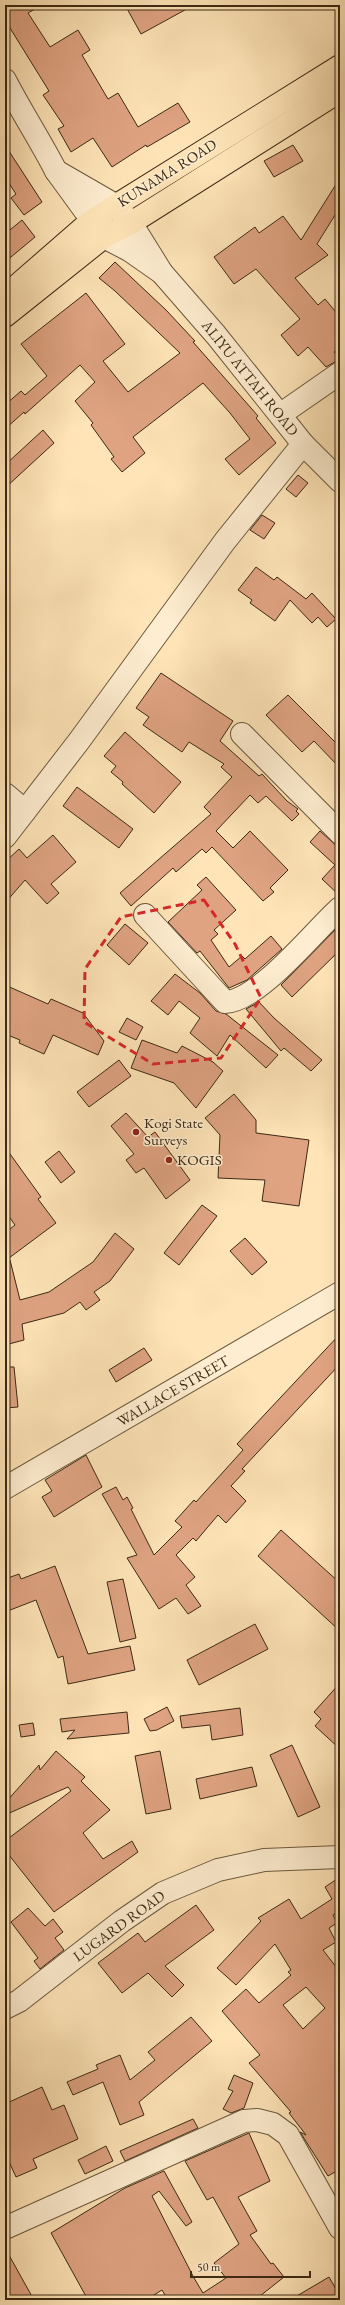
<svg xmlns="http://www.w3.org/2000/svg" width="345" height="2305" font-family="'EB Garamond',serif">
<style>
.building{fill:#dfa382;stroke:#3b2914;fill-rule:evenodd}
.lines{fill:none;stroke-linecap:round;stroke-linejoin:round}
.minor-casing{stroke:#6c583d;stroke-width:24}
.major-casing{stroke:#3b2914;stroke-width:24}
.minor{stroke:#feedd0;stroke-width:22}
.major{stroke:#fee4b7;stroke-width:22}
.marked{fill:none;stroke:#d62828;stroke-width:3;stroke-dasharray:8 5;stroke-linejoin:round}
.poi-dot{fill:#8f2418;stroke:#feedd0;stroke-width:1.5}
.labels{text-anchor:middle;stroke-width:3;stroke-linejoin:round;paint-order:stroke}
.street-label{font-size:15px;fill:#3b2914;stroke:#feedd0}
.poi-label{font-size:15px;fill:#3b2914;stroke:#feedd0;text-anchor:start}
</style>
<rect width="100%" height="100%" fill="#fee4b7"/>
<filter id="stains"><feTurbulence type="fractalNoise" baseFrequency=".005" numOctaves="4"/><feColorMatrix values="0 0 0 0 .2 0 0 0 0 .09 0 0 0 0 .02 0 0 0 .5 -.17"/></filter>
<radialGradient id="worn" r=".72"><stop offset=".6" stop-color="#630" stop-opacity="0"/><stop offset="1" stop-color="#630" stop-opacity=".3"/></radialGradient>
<g class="building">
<polygon points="5,5 42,5 28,13 50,47 78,30 90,50 82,55 108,99 118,93 138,127 178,103 190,122 147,147 146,145 112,167 93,138 71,152 58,129 64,126 43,95 49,91 5,20"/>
<polygon points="125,5 194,5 141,34"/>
<polygon points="5,145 42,202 24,215 11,198 16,194 5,177"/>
<polygon points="293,145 303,161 274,177 264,161"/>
<polygon points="340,178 340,207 317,244 328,255 295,278 318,305 325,299 340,317 340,346 334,352 340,359 326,367 308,347 298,356 281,335 300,319 256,269 234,284 214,257 255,227 259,233 283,216 301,240"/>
<polygon points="22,220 35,237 5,262 5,234"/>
<polygon points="115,262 166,310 195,341 193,342 258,416 256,418 276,443 239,475 225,459 250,439 230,413 203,383 133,437 145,453 122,472 111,459 114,457 91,425 93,423 75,401 95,382 80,365 25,414 24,412 5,429 5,405 21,391 25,395 47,376 21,344 86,293 125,344 103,361 128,392 180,353 115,291 99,278"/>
<polygon points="43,430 54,443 5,488 5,465"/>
<polygon points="298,475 308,483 296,497 286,489"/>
<polygon points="262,515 275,523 264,539 250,530"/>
<polygon points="256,567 274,580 277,577 306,599 312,593 336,619 327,627 318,617 312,623 290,600 275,621 250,603 252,600 238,590"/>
<polygon points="161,673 233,721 220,741 259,776 262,774 287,801 298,809 296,811 299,814 292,821 266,796 258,803 250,795 216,831 233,848 250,831 288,870 270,888 274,892 263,901 212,847 206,853 202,849 176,872 173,868 131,906 120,893 211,814 204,807 232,777 221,767 224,764 189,742 182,752 143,725 149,717 136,708"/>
<polygon points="288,695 340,747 340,768 314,741 302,752 266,715"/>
<polygon points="125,732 181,782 154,813 122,784 123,782 111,772 116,766 104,756"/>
<polygon points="77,787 133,829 119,848 63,806"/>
<polygon points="320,831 340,849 340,896 322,879 335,865 310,842"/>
<polygon points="53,835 76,862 51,884 59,893 47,904 25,880 5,903 5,862 19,849 27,858"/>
<polygon points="206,877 236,910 214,930 218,934 211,940 229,967 242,956 245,959 271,936 282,949 247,980 229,988 200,951 197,953 168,922 202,890 197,885"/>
<polygon points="125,924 148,943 129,965 107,945"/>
<polygon points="340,925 340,950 292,997 281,985"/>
<polygon points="175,974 200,993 216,1011 226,1014 278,1055 266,1068 230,1035 217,1056 190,1033 200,1018 179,1001 168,1015 151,1001"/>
<polygon points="5,985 48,1004 51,999 83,1013 104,1041 98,1055 53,1035 44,1054 19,1043 20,1040 5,1034"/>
<polygon points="259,1002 274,1018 322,1060 311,1071 284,1048 281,1051 246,1009"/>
<polygon points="127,1018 143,1027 136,1040 119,1032"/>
<polygon points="142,1040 177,1053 182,1046 213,1062 223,1071 196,1108 174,1083 131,1068"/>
<polygon points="119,1060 131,1076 89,1107 77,1092"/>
<polygon points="234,1094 256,1120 256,1133 309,1140 299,1206 262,1201 265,1180 218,1178 220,1135 205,1118"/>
<polygon points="126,1113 148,1137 155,1132 190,1180 166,1199 144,1168 136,1173 126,1160 134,1154 111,1126"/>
<polygon points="5,1147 41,1197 38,1199 56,1223 5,1261 10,1260 20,1300 49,1292 93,1262 115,1233 134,1249 110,1281 94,1292 100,1300 86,1310 80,1302 64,1313 22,1324 24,1340 5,1345 5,1233 15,1225 5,1211"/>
<polygon points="59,1151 75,1172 61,1183 45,1162"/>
<polygon points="202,1205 217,1216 179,1265 164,1253"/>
<polygon points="245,1238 267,1262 252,1275 230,1251"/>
<polygon points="340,1334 340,1364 242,1469 245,1471 231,1486 246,1501 226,1523 218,1515 196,1541 193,1538 176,1555 195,1577 186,1585 201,1606 188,1614 176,1598 159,1609 127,1558 137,1555 102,1494 116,1487 123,1500 127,1497 133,1508 131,1509 154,1555 182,1527 175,1521 194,1500 196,1502 243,1450 237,1444"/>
<polygon points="144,1348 152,1360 116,1382 109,1370"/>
<polygon points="5,1367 14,1367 18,1407 5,1408"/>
<polygon points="86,1455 102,1487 54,1517 42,1497 52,1491 45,1480"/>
<polygon points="281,1530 340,1583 340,1631 258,1556"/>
<polygon points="55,1566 88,1654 130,1646 135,1670 68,1684 63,1656 58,1658 36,1600 5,1612 5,1579 19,1574 21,1579"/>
<polygon points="123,1579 136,1638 120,1642 107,1582"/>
<polygon points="255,1624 268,1649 199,1685 187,1660"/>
<polygon points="340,1683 340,1749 315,1726 321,1719 314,1712"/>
<polygon points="167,1707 174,1721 157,1730 150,1731 144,1719"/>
<polygon points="240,1708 243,1735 212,1740 210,1725 182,1728 180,1716"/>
<polygon points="127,1712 129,1733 67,1739 75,1730 62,1732 60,1719"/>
<polygon points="33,1723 35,1735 21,1737 19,1725"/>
<polygon points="292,1745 320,1807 298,1817 270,1755"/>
<polygon points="56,1751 85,1777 81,1781 110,1810 83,1833 103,1859 132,1841 138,1852 54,1912 5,1850 5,1841 71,1791 68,1787 5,1815 5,1803 39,1765 40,1770"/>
<polygon points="160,1751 171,1809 146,1814 135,1756"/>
<polygon points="252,1767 257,1786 200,1799 196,1779"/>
<path d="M340 1877V1911L333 1915 337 1923 329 1928 336 1942 323 1950 340 1972V2169L328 2176 300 2132 306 2135 289 2113 291 2112 249 2063 260 2055 222 2011 246 1989 259 2003 291 1975 288 1972 291 1970 275 1944 236 1985 217 1968 261 1921 258 1918 289 1899 301 1919 332 1899 325 1887ZM306 1987 325 2008 303 2029 283 2005Z"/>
<polygon points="196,1905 214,1930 165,1966 184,1985 172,1997 148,1973 122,1993 98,1963 138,1933 145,1942"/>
<polygon points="28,1908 45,1926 53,1919 63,1932 55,1938 64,1950 40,1969 34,1961 38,1958 11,1922"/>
<polygon points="191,2017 212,2041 139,2102 144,2115 120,2125 103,2082 73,2095 67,2082 98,2069 96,2065 120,2055 130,2080 155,2060 148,2052"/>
<polygon points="234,2075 253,2083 244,2108 231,2113 223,2109 233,2091 228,2089"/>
<polygon points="42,2087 52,2110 64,2105 78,2139 33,2159 37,2168 16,2177 5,2153 5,2104"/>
<polygon points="193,2119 198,2128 125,2161 120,2151"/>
<polygon points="249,2133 270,2181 238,2197 257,2231 250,2235 271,2264 273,2263 284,2277 255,2300 168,2300 162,2290 146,2300 88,2300 51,2233 125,2188 164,2171 192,2222 186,2226 159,2191 152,2196 194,2278 203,2293 226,2278 214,2263 239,2244 213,2197 207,2200 185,2161"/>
<polygon points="106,2146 113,2161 85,2174 78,2160"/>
<polygon points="5,2248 34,2300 5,2300"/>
<polygon points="329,2277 340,2296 340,2300 290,2300"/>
</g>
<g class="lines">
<g class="minor-casing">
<g id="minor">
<path d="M5 80C21 111 40 140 56 171"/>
<polygon points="56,171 115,205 131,223 162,273 129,250 104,237"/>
<polyline points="162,273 216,335 303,444 340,481"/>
<polyline points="281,414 340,373"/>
<polyline points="242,734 340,833"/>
<polyline points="5,794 25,811"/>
<polyline points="5,837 79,741 225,541 303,444"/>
<path d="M145 915 225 1002C259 1001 314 931 340 908"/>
<polyline points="5,1488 340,1293"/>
<polyline points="5,2008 19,2001 122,1921 163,1893 218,1870 264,1860 340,1857"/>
<polyline points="5,2228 244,2121 257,2120 273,2124 288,2135 340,2228"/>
</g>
</g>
<g class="major-casing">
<g id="major">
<polyline points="5,296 91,221 340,66"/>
<polyline points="5,316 104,237 131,223 340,91"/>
</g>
</g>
<use href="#minor" class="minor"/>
<use href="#major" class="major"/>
</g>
<path class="marked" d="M204 900 235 944 261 998 221 1058 153 1064 84 1022 85 969 121 917Z"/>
<g class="poi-dot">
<circle cx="136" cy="1132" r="4"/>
<circle cx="169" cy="1160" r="4"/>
</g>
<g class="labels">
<g class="street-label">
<text transform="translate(167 173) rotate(-32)" y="5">KUNAMA ROAD</text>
<text transform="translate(250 378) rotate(51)" y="5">ALIYU ATTAH ROAD</text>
<text transform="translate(173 1391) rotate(-30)" y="5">WALLACE STREET</text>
<text transform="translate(119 1926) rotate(-36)" y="5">LUGARD ROAD</text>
</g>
<g class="poi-label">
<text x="144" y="1128">Kogi State<tspan x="144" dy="17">Surveys</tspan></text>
<text x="177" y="1165">KOGIS</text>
</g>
</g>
<rect width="345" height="2305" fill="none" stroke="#fee4b7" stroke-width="20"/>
<rect x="6" y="6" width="333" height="2293" fill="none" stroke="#3b2914" stroke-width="2"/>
<rect x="10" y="10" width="325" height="2285" fill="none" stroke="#3b2914"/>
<path d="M191 2271v6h119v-6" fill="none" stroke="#3b2914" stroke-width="2"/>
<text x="197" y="2271" font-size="12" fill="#3b2914" stroke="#feedd0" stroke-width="3" paint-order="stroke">50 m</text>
<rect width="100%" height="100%" filter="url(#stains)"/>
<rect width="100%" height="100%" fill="url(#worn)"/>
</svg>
